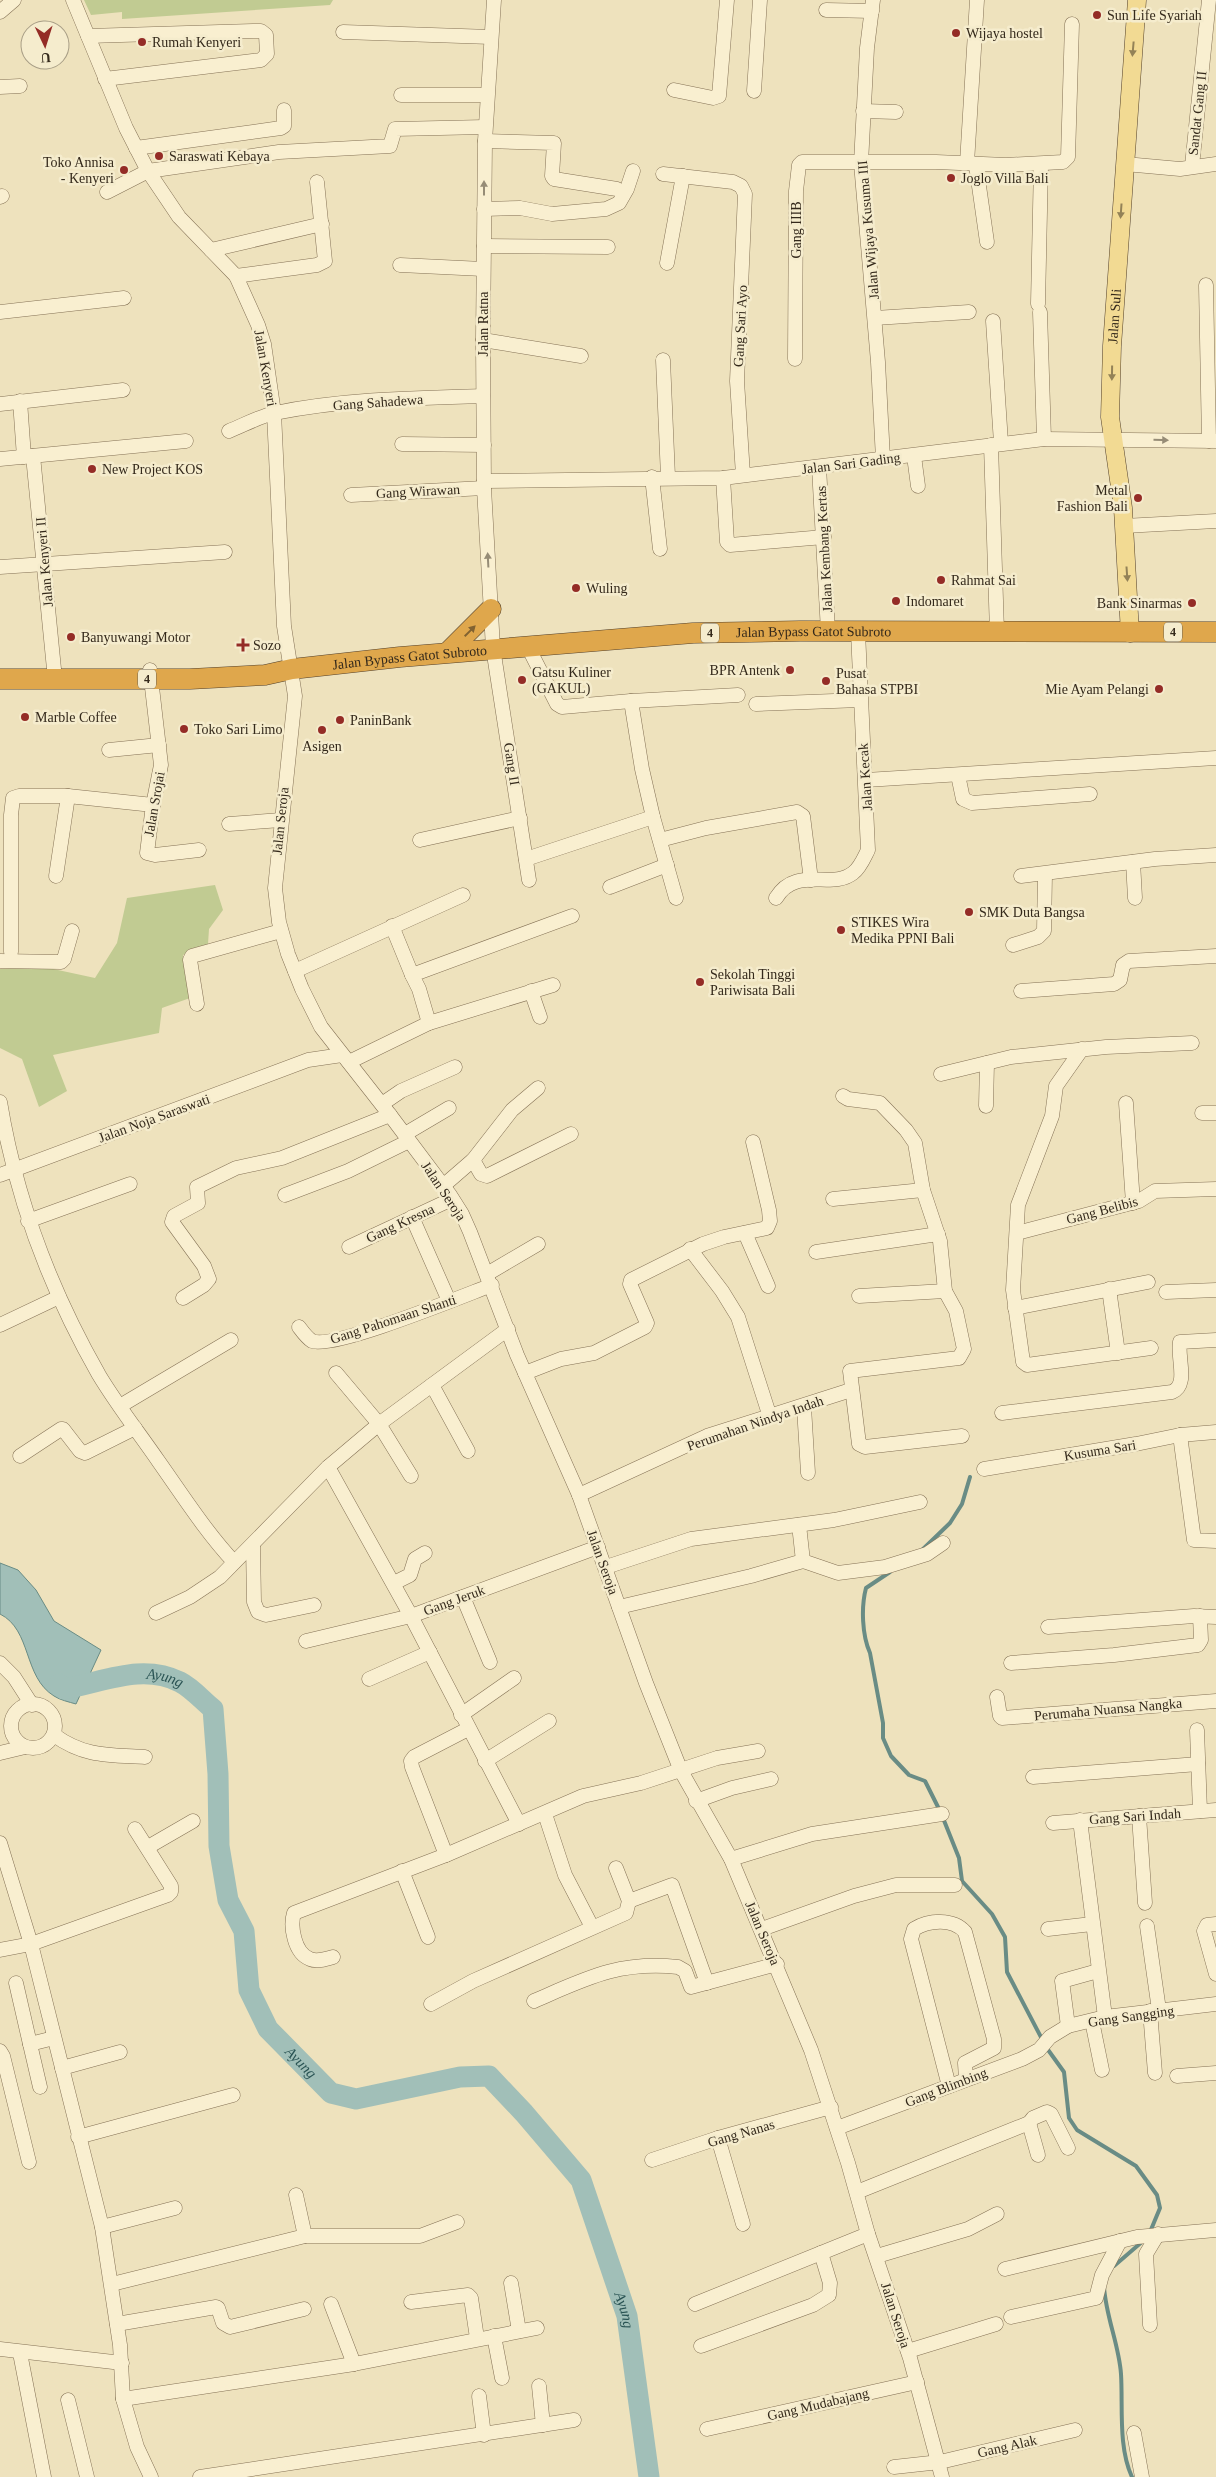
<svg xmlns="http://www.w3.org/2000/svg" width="1216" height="2477" font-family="Georgia,serif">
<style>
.green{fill:#c1cb92}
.water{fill:#a1bfb8;stroke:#698c85}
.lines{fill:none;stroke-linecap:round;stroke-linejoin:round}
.stream{stroke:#698c85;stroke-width:4}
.river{stroke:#a1bfb8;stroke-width:21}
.minor-casing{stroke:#857256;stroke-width:15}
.major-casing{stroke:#53402b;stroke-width:19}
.highway-casing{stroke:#53402b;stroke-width:21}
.minor{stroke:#f9efd0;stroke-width:14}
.major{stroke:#f2da93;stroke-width:18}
.highway{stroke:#dfa74c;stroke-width:20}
.oneway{fill:#938257}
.oneway2{fill:#968c76}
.oneway3{fill:#816231}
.poi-dot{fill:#942c26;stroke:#f5eccd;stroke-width:2}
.labels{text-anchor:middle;stroke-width:5;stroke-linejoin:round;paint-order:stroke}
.shield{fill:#f5eccd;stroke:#6e6450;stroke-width:1}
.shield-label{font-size:12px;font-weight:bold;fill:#34291b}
.poi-label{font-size:14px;fill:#34291b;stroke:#f5eccd;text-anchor:start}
.street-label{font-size:14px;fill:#34291b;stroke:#f5eccd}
.water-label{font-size:15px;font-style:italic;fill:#2a5454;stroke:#f5eccd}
</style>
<rect width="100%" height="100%" fill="#eee2bd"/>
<g class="green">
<polygon points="84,0 333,0 330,5 122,19 122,12 91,15"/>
<polygon points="215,885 223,910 209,929 208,944 183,955 190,998 162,1008 159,1033 53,1055 67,1091 39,1107 22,1059 0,1048 0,969 44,967 95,978 117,943 127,898"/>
</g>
<path class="water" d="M0 1563 18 1570 36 1590 54 1621 101 1650 76 1704C69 1702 60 1700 54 1696 23 1677 32 1630 0 1614Z"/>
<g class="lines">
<g class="stream">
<polyline points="922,1550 950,1523 962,1504 970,1477"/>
<path d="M890 1572 866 1588C861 1607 862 1635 870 1653L883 1723V1738L891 1756 909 1775 925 1781 940 1811"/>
<polyline points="943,1818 959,1858 962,1881 992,1914 1005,1937 1007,1972 1043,2041"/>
<polyline points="1046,2047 1064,2072 1069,2118 1077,2130 1136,2166 1157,2195 1160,2208 1150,2232"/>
<polyline points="1114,2266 1143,2241"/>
<path d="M1104 2287C1106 2317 1119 2345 1121 2374 1123 2406 1118 2447 1132 2477"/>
</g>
<path class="river" id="s1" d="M59 1684 64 1689C104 1682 142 1663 180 1682 192 1688 203 1701 213 1709L218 1774 219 1846 228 1900 244 1931 249 1990 268 2029 331 2093 356 2099 460 2077 489 2076 524 2113 581 2180 627 2316 649 2477"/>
<g class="minor-casing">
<g id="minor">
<polyline points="73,0 126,128 148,171 179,217 236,276 258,325 264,344 274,413 284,626 295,696 275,888 279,922 288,954 302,989 321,1027 390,1115 450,1195 462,1214 470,1232 517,1355 579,1495 646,1683 681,1771 731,1859 811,2050 848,2163 868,2234 910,2358 942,2477"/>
<polyline points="494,0 485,141 483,340 484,488 493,648 529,880"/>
<polyline points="873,0 867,48 861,163 878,362 883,459"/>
<polyline points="826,10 872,11"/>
<polyline points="0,12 14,0"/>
<polyline points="343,32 491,37"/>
<polyline points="88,36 253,31 261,31 266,35 267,54 261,60 105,79"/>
<polyline points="0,87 20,86"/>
<polyline points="674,90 713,98 719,96 727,0"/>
<polyline points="754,91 760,0"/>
<polyline points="401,95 486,95"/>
<polyline points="863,111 896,112"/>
<polyline points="485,141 554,143 552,176 554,179 617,189"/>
<polyline points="136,148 281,128 284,126 284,110"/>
<polyline points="967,163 977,0"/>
<polyline points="1125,164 1180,169 1216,164"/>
<polyline points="976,165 987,242"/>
<polyline points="1192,166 1209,0"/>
<polyline points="663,174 733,182 741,186 745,194 737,381 743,475"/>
<polyline points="107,192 148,171 279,152 390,146 395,129 485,127"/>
<polyline points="0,197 2,196"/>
<polyline points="484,209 520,208 552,214 606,209 619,203 627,189 633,171"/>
<polyline points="484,246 608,247"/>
<polyline points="211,250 322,224"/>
<polyline points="667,263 683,176"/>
<polyline points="400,265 483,269"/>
<polyline points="236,276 317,265 325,261 317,182"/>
<polyline points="1206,285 1209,441"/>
<polyline points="1038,304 1041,164"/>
<polyline points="0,312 124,298"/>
<polyline points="1040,312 1044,439"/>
<polyline points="875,318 969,312"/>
<polyline points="993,321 1001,443"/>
<polyline points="483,340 581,356"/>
<polyline points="795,359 796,191 799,165 802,162 936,162 1006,165 1063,162 1068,157 1072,24"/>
<polyline points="663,360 668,477"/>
<polyline points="20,401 24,457"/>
<polyline points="0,404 123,390"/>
<path d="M229 431C244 425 260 416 275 413 343 399 414 398 483 396"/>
<polyline points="402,444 484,445"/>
<polyline points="991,445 997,632"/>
<polyline points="33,456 54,669"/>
<polyline points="914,456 918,486"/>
<polyline points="0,459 186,441"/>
<polyline points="819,467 828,631"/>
<polyline points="652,477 660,549"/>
<polyline points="723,478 727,542 730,545 824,537"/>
<polyline points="484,481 723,478 1044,439 1216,441"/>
<polyline points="351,495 484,488"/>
<polyline points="1124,526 1216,521"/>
<polyline points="0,567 225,552"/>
<polyline points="527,645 557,704 562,707 631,701 738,695"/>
<polyline points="150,670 161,765 153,805 147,853 155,855 199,850"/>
<polyline points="631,701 642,769 653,817 676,898"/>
<polyline points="756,704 860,700"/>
<polyline points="109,750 159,745"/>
<polyline points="958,775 963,799 972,803 1090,794"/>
<polyline points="866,780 1216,758"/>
<polyline points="229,824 281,820"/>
<polyline points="420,840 520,818"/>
<polyline points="660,840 706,828 797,812 803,816 811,880"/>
<polyline points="526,859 653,817"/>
<polyline points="1133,862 1135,898"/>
<polyline points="56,876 68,796"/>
<polyline points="1021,876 1155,859 1216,855"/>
<polyline points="610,887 667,865"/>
<path d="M776 898C796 865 832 890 853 873 860 868 864 858 868 850L858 632"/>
<polyline points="392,926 412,975"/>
<polyline points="1013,945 1038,937 1044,931 1045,874"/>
<polyline points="11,952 11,815 13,798 19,796 68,796 153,805"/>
<polyline points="0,961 61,962 64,959 72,931"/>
<polyline points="295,971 463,895"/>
<polyline points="531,991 540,1017"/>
<polyline points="1021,991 1114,984 1120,980 1123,965 1129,961 1216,956"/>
<polyline points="197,1004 190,960 192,956 281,931"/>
<polyline points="429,1023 419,989 412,975 572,916"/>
<polyline points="1082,1049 1056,1086 1052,1116 1018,1205 1013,1290 1023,1362 1027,1365 1151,1348"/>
<polyline points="349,1062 429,1023 553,985"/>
<polyline points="941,1074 1011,1057 1106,1047 1192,1043"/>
<polyline points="843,1096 848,1099 880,1103 906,1130 915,1143 923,1190 940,1241 945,1291 956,1311 964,1349 959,1358 850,1371 859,1444 865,1447 962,1436"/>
<path d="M0 1102C16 1200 50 1289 99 1375 117 1405 139 1433 159 1462 183 1496 206 1532 234 1562"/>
<polyline points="1126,1103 1133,1203"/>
<polyline points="382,1104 401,1091 455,1067"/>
<polyline points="986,1106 987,1063"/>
<polyline points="1202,1113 1216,1113"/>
<polyline points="405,1134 449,1108"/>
<polyline points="473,1160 481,1174 487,1176 571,1134"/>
<polyline points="0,1175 308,1060 342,1055"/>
<polyline points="443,1186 473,1160 512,1110 538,1088"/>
<polyline points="285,1195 348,1171 409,1141"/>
<polyline points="833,1199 923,1190"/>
<polyline points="412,1217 449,1301"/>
<polyline points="28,1221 130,1184"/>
<polyline points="745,1233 768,1286"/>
<polyline points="1017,1233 1139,1201 1155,1191 1216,1189"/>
<polyline points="349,1247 452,1199"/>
<polyline points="690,1249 722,1291 738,1317 770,1417"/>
<polyline points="816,1252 938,1234"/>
<polyline points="487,1274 538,1244"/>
<polyline points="1109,1289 1118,1353"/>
<polyline points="1166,1292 1216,1290"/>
<polyline points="859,1296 945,1291"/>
<polyline points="183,1298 204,1285 209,1279 204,1266 172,1222 174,1216 198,1203 197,1187 236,1168 282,1158 390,1115"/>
<polyline points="1015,1308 1148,1282"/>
<polyline points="0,1325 59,1297"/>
<path d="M299 1327C302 1331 307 1338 312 1341 332 1350 465 1295 492 1285"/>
<polyline points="336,1373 379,1424 411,1476"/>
<polyline points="525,1373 561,1359 594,1353 645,1327 647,1323 630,1284 631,1280 703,1244 724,1237 767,1228 770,1221 769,1210 753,1142"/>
<polyline points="432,1385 468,1451"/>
<polyline points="120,1406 231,1340"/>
<polyline points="804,1407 808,1473"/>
<path d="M1002 1413 1172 1392C1189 1385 1177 1358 1180 1342L1216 1340"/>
<polyline points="1180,1435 1194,1540 1216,1541"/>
<polyline points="20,1456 61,1429 63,1429 80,1451 85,1453 135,1428"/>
<polyline points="328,1467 411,1616 519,1824"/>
<polyline points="984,1469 1136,1444 1180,1435 1216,1432"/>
<polyline points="579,1495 707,1436 851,1390"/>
<polyline points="799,1525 803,1561"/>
<polyline points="253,1545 254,1602 258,1612 266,1615 314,1605"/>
<polyline points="606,1567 691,1539 834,1520 920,1502"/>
<polyline points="394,1583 410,1575 415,1559 425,1553"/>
<polyline points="463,1597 490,1662"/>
<polyline points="619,1607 751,1576 803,1561 838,1573 885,1567 927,1554 943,1543"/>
<polyline points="156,1613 190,1597 220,1577 328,1467 379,1424 508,1329"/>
<polyline points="1048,1627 1194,1616 1216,1617"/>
<polyline points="306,1641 411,1616 598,1547"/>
<polyline points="0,1663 14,1677 32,1705"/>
<polyline points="1011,1663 1114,1655 1198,1645 1201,1640 1200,1616"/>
<polyline points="369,1679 430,1652"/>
<polyline points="997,1697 1000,1716 1002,1718 1216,1701"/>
<circle cx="33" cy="1726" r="22"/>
<polyline points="461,1715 514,1678"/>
<polyline points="1197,1730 1200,1811"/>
<path d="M54 1735C84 1757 109 1755 145 1757"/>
<polyline points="0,1753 25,1747"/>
<polyline points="485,1761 549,1721"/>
<polyline points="1033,1777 1198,1764"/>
<polyline points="696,1801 732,1788 771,1779"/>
<polyline points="545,1814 565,1875 592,1927"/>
<polyline points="1139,1816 1145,1903"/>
<polyline points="1080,1820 1105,2017"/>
<polyline points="1053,1823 1216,1810"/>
<polyline points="0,1843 31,1944 102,2227 120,2345 123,2399 137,2447 151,2477"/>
<polyline points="148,1847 193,1821"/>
<polyline points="446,1855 412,1767 411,1761 414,1757 468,1729"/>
<polyline points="731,1859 812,1834 942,1814"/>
<polyline points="402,1871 428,1937"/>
<polyline points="629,1901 672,1885 707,1983"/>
<polyline points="1216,1924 1207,1925 1204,1931 1216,1974"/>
<polyline points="1147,1926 1159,2010"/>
<polyline points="762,1929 854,1896 896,1885 955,1885"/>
<polyline points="1048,1929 1092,1924"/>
<polyline points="0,1950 31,1944 168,1895 171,1892 171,1886 135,1829"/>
<path d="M333 1957C326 1959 317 1962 310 1959 294 1953 290 1926 294 1913L446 1855 583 1796 641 1783 717 1758 758 1751"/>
<polyline points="16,1983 30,2044"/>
<path d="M534 2001C587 1978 619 1961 678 1967L685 1971 691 1987 777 1964"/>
<polyline points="431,2004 473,1981 626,1913 629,1901 616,1868"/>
<polyline points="1150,2011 1155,2073"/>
<polyline points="1092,2021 1102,2070"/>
<polyline points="1068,2026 1062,1981 1098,1971"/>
<polyline points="0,2051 3,2056 29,2162"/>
<polyline points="62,2068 120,2052"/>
<polyline points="1177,2076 1216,2073"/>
<path d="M949 2086 911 1939 914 1929C929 1920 953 1918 965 1932L994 2039V2048L965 2063 966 2079"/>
<polyline points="40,2087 30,2044 54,2038"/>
<polyline points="1029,2123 1038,2155"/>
<polyline points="837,2128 1022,2059 1039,2050 1050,2037 1068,2026 1105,2017 1216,2004"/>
<polyline points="78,2137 233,2095"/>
<polyline points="718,2138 743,2224"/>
<polyline points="652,2160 718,2138 831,2107"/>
<polyline points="857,2192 1029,2123 1033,2118 1047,2112 1051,2114 1068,2148"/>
<polyline points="296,2195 305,2236"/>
<polyline points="102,2227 175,2208"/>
<polyline points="877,2256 968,2229 997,2214"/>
<polyline points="1005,2269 1137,2237 1216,2230"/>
<polyline points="511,2283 519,2331"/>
<polyline points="112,2284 305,2236 420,2236 457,2222"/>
<polyline points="411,2302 468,2295 471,2298 477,2338"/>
<polyline points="331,2304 354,2364"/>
<polyline points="695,2304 868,2234"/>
<polyline points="1011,2317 1096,2298 1102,2275 1120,2241"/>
<polyline points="117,2324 216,2307 218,2308 223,2323 230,2327 304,2309"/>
<polyline points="1150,2325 1146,2254 1158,2234"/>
<polyline points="494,2336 502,2378"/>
<polyline points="701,2346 813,2305 829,2295 830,2283 821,2253"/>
<polyline points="0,2349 122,2363"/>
<polyline points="908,2351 996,2324"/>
<polyline points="20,2353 44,2477"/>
<polyline points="539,2386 543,2425"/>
<polyline points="479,2396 484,2435"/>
<polyline points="123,2399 354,2364 537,2328"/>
<polyline points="68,2400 87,2477"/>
<polyline points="707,2429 917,2382"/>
<polyline points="1134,2433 1142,2477"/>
<polyline points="894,2467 940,2462 1075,2430"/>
<polyline points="200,2477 574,2420"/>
</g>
</g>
<g class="major-casing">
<g id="major">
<path id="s2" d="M1130 633 1123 508 1110 417 1112 346 1137 0"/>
</g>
</g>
<g class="highway-casing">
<g id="highway">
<polyline points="448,652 491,609"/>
<path id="s3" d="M0 679H190L265 675 292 669 400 657 693 633 800 631 1216 632"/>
</g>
</g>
<use href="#minor" class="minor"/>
<use href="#major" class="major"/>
<use href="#highway" class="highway"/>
</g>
<defs><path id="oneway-solid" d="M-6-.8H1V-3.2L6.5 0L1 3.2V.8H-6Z" transform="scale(1.25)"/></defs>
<g class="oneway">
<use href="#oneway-solid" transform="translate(1133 49) rotate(95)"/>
<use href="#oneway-solid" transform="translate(1121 211) rotate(94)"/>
<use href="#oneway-solid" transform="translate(1112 373) rotate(91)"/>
<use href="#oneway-solid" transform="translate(1127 574) rotate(86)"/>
</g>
<g class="oneway2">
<use href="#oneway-solid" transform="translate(484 188) rotate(-90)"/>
<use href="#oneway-solid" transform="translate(1161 440) rotate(1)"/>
<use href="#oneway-solid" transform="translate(488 560) rotate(-93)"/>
</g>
<use class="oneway3" href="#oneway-solid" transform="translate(470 631) rotate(-45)"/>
<g class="poi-dot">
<circle cx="1097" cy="15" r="5"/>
<circle cx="956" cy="33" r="5"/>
<circle cx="142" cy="42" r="5"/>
<circle cx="159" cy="156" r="5"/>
<circle cx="124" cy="170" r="5"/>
<circle cx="951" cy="178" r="5"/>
<circle cx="92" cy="469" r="5"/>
<circle cx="1138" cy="498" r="5"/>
<circle cx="941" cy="580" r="5"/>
<circle cx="576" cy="588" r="5"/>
<circle cx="896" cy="601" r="5"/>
<circle cx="1192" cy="603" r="5"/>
<circle cx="71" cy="637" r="5"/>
<path d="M240.5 637.5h5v5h5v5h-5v5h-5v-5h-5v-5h5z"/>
<circle cx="790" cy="670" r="5"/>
<circle cx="522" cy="680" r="5"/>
<circle cx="826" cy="681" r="5"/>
<circle cx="1159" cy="689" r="5"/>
<circle cx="25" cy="717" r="5"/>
<circle cx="340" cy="720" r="5"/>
<circle cx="184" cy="729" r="5"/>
<circle cx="322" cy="730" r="5"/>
<circle cx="969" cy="912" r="5"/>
<circle cx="841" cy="930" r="5"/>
<circle cx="700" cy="982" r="5"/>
</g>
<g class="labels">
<g class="shield">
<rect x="1164" y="622.5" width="18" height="19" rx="4"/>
<rect x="701" y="623.5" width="18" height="19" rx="4"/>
<rect x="138" y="669.5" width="18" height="19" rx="4"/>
</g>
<g class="shield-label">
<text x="1173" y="636">4</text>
<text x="710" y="637">4</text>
<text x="147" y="683">4</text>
</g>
<g class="poi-label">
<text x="1107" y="20">Sun Life Syariah</text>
<text x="966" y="38">Wijaya hostel</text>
<text x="152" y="47">Rumah Kenyeri</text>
<text x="169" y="161">Saraswati Kebaya</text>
<text x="114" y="167" text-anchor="end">Toko Annisa<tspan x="114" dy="16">- Kenyeri</tspan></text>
<text x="961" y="183">Joglo Villa Bali</text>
<text x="102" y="474">New Project KOS</text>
<text x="1128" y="495" text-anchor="end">Metal<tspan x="1128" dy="16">Fashion Bali</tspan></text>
<text x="951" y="585">Rahmat Sai</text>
<text x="586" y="593">Wuling</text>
<text x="906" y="606">Indomaret</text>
<text x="1182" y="608" text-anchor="end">Bank Sinarmas</text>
<text x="81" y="642">Banyuwangi Motor</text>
<text x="253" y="650">Sozo</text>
<text x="780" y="675" text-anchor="end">BPR Antenk</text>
<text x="532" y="677">Gatsu Kuliner<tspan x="532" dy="16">(GAKUL)</tspan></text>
<text x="836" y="678">Pusat<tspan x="836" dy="16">Bahasa STPBI</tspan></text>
<text x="1149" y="694" text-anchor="end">Mie Ayam Pelangi</text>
<text x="35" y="722">Marble Coffee</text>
<text x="350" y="725">PaninBank</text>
<text x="194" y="734">Toko Sari Limo</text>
<text x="322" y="751" text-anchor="middle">Asigen</text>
<text x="979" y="917">SMK Duta Bangsa</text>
<text x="851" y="927">STIKES Wira<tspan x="851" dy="16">Medika PPNI Bali</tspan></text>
<text x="710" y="979">Sekolah Tinggi<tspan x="710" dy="16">Pariwisata Bali</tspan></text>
</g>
<g class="street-label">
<text transform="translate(1197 113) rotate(-84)" y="5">Sandat Gang II</text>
<text transform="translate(796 230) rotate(-90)" y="5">Gang IIIB</text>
<text transform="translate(868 230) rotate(-95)" y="5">Jalan Wijaya Kusuma III</text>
<text dy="5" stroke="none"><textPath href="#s2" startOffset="318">Jalan Suli</textPath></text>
<text transform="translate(483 324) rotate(-90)" y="5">Jalan Ratna</text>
<text transform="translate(740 326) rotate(-87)" y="5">Gang Sari Ayo</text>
<text transform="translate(266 368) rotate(80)" y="5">Jalan Kenyeri</text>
<text transform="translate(378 402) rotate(-4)" y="5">Gang Sahadewa</text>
<text transform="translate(851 463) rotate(-7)" y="5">Jalan Sari Gading</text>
<text transform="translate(418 491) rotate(-3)" y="5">Gang Wirawan</text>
<text transform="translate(824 549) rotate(-93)" y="5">Jalan Kembang Kertas</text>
<text transform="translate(44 562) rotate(-95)" y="5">Jalan Kenyeri II</text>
<text dy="5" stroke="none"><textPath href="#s3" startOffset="816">Jalan Bypass Gatot Subroto</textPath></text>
<text dy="5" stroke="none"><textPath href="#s3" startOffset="411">Jalan Bypass Gatot Subroto</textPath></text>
<text transform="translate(512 764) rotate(81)" y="5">Gang II</text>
<text transform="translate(865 777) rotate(-94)" y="5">Jalan Kecak</text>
<text transform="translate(154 804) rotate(-80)" y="5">Jalan Srojai</text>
<text transform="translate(280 821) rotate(-84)" y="5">Jalan Seroja</text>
<text transform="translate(154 1118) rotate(-20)" y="5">Jalan Noja Saraswati</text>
<text transform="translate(444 1191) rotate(56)" y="5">Jalan Seroja</text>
<text transform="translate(1102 1210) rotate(-15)" y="5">Gang Belibis</text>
<text transform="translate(400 1223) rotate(-25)" y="5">Gang Kresna</text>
<text transform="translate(393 1319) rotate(-18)" y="5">Gang Pahomaan Shanti</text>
<text transform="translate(755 1423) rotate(-19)" y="5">Perumahan Nindya Indah</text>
<text transform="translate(1100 1450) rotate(-9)" y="5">Kusuma Sari</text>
<text transform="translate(603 1562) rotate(70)" y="5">Jalan Seroja</text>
<text transform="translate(454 1600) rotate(-20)" y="5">Gang Jeruk</text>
<text transform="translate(1108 1709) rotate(-5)" y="5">Perumaha Nuansa Nangka</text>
<text transform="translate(1135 1816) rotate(-4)" y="5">Gang Sari Indah</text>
<text transform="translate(763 1933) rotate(67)" y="5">Jalan Seroja</text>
<text transform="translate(1131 2016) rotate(-8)" y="5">Gang Sangging</text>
<text transform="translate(946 2087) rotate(-21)" y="5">Gang Blimbing</text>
<text transform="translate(741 2133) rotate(-16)" y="5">Gang Nanas</text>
<text transform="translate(896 2315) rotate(72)" y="5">Jalan Seroja</text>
<text transform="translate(818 2404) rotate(-13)" y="5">Gang Mudabajang</text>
<text transform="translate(1007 2446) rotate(-13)" y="5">Gang Alak</text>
</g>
<g class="water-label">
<text dy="5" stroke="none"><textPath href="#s1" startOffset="110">Ayung</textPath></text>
<text dy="5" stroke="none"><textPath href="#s1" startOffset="545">Ayung</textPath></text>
<text dy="5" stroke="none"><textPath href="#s1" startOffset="1025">Ayung</textPath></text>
</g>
</g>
<g transform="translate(45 45) rotate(176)"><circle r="24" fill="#f5eccd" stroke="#a89e86"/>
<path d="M0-4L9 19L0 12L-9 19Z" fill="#942c26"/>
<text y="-8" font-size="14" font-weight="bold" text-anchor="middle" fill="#34291b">U</text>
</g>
</svg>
